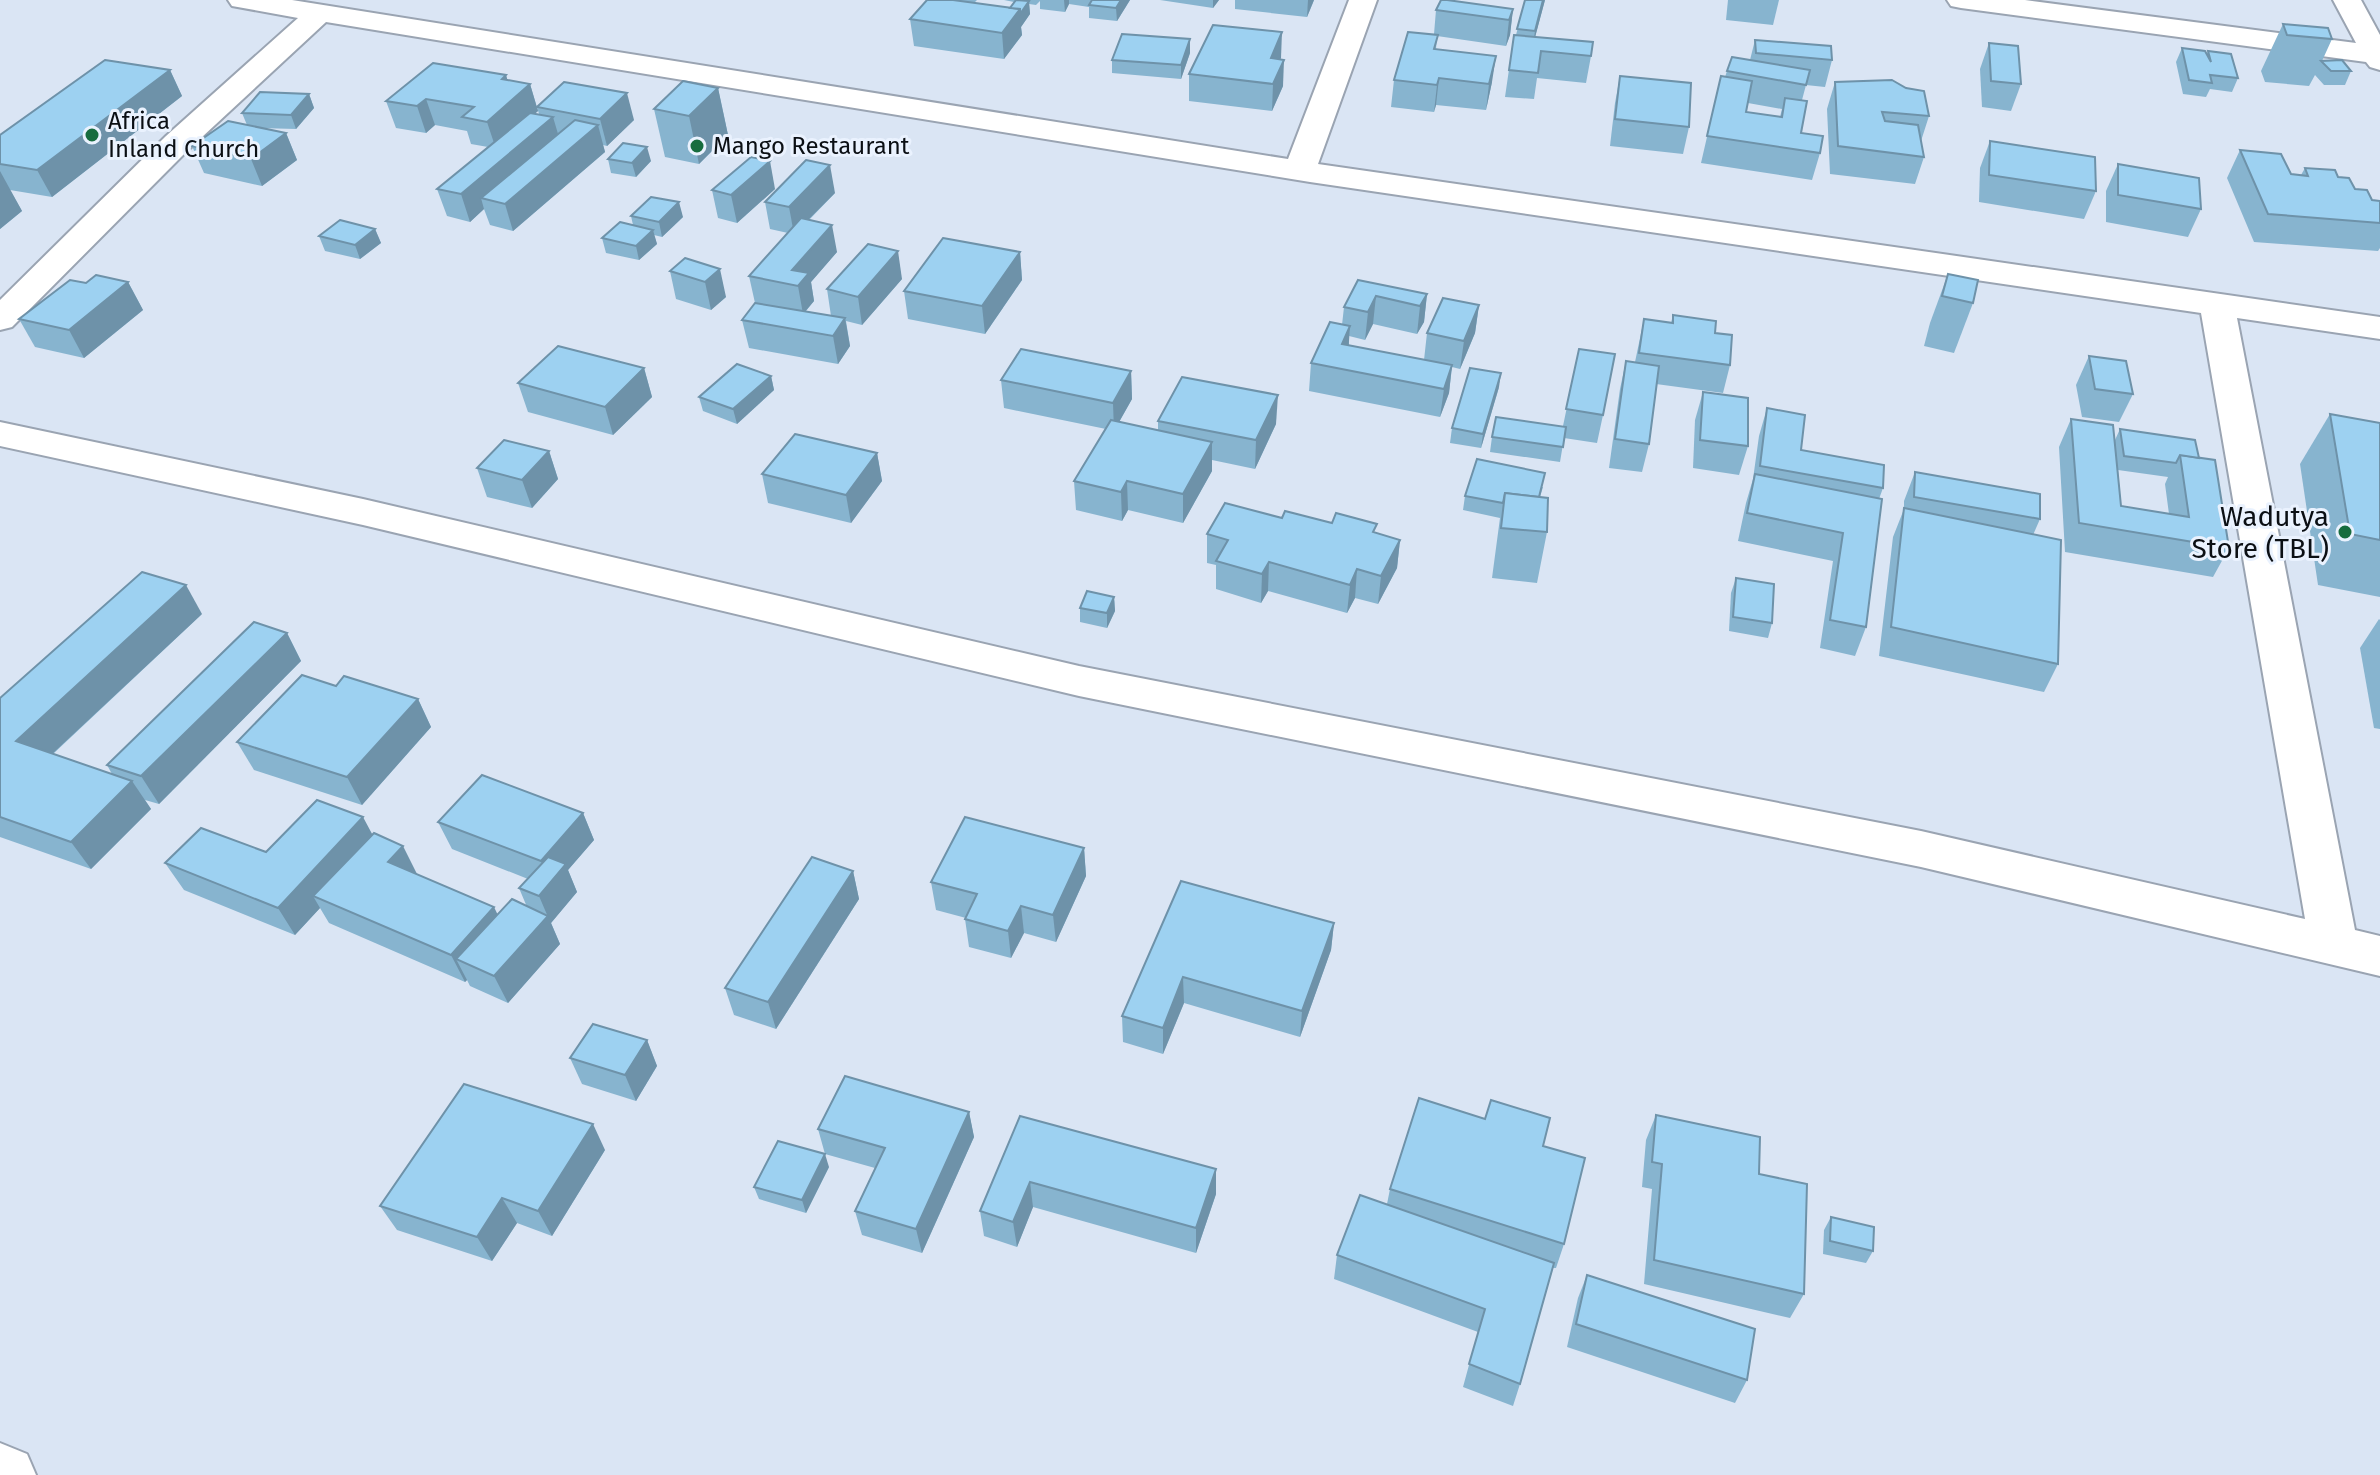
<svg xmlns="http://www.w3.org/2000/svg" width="2380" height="1475" font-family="'Fira Sans',sans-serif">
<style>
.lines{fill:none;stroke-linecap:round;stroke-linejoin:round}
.street-casing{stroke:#9aa4b2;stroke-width:4}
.street{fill:#fff;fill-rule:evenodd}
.wall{fill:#87b4cf;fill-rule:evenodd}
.shaded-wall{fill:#6e92a9}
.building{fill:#9dd1f1;stroke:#6e92a9;stroke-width:2}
.poi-dot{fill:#176c3e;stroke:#eaf2fe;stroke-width:3}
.labels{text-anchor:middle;stroke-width:6;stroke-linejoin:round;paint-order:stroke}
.far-poi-label{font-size:24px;fill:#0b0f14;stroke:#eaf2fe;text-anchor:start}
.poi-label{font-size:28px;fill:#0b0f14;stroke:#eaf2fe;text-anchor:end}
</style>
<rect width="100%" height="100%" fill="#dae5f4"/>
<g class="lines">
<g class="street-casing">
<g id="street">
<polygon points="228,0 292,0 1288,159 1349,0 1377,0 1318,164 2380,317 2380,339 2237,318 2355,930 2380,936 2380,976 1921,867 1079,696 363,525 0,446 0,422 363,499 1079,666 1921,831 2305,919 2201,313 1310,182 326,22 188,150 12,327 0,330 0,300 166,136 298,18 232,6"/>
<polygon points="1947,0 2025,0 2356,43 2333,0 2361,0 2380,35 2380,70 2370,67 2366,62 1961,8 1951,6"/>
<polygon points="0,1443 27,1454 36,1475 0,1475"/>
</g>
</g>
<use href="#street" class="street"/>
</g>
<g class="wall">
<polygon points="927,0 977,0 974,3 1010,8 1014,2 1004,0 1130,0 1117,21 1089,18 1089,7 1069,4 1065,12 1040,9 1040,1 1036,5 1029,4 1030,14 1021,27 1022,35 1004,59 914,46 910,19"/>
<polygon points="1160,0 1219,0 1213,8"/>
<polygon points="1235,0 1314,0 1307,17 1235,9"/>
<polygon points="1525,0 1545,0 1535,37 1591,56 1586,83 1537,78 1534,99 1505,97 1514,35 1516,35"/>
<polygon points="1728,0 1779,0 1773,25 1726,20"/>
<polygon points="1513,9 1510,35 1506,46 1437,36 1436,49 1492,82 1486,110 1436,105 1434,112 1391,107 1394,80 1434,34 1436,10"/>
<polygon points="2283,24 2332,39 2322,61 2351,71 2345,85 2324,85 2315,75 2309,86 2265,82 2261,71"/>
<path d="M1755 40 1832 60 1825 87 1806 85 1802 100 1801 133 1820 153 1812 180 1701 163 1721 76 1725 77 1727 71 1750 60ZM1748 103 1782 109 1780 117 1746 112Z"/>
<polygon points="1989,43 2021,84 2011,111 1982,107 1980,69"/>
<polygon points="2182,48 2207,54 2208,51 2238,78 2232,92 2210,89 2206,97 2183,94 2176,62"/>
<polygon points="1190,53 1181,79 1112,73 1112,60"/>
<polygon points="1281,59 1283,86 1272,111 1189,101 1189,74"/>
<polygon points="170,70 182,96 52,197 10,190 22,211 0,229 0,135"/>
<polygon points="506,75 507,80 530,84 538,111 534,114 539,114 537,107 634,120 607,146 603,145 605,152 513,231 490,225 484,209 470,222 447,216 437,189 488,147 471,144 467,131 435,125 426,133 396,128 386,101"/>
<polygon points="1620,76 1689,127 1683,154 1610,146 1615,103"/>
<polygon points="1835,82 1929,116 1921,141 1924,157 1915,184 1830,174 1827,109"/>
<polygon points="718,88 728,135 699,164 665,157 654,109"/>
<polygon points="309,94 314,108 296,129 259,128 286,133 297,160 262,186 204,173 192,146 247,125 242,113"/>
<polygon points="1990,141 2096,191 2084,219 1979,202 1980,168"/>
<polygon points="2240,150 2291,174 2301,175 2305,168 2338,177 2372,200 2380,201 2380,248 2378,251 2254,242 2227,178"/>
<polygon points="608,159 651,161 636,177 611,173"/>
<polygon points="2118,164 2201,209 2188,237 2106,222 2106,191"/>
<polygon points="775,189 737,223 718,218 712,190"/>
<polygon points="835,193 809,220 837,252 811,282 814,301 806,311 831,316 827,289 902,279 862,325 846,321 850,346 838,364 749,348 742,320 755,303 749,276 788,233 770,229 765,202"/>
<polygon points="631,216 683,217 662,237 654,235 657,244 639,260 606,253 602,238 633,225"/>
<polygon points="375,229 381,243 360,259 325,251 319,236"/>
<polygon points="1020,252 1022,280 985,334 908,319 904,291"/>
<polygon points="685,258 726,297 711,310 676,299 670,271"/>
<polygon points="1948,274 1973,303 1954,353 1924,346 1930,323"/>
<polygon points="1358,280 1427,294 1424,322 1417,334 1373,324 1365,340 1349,336 1349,345 1424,360 1427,333 1479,305 1475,333 1460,369 1452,367 1449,393 1440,417 1309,391 1311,363 1342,325 1344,307"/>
<polygon points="128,282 143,310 84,358 35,347 19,319 86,283"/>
<polygon points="1673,315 1715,333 1730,365 1723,393 1656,384 1649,444 1642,472 1609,468 1620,389 1626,361 1635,362 1644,319 1671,323"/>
<polygon points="1579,349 1603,415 1597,443 1564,438 1560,462 1490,452 1492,437 1563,426"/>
<polygon points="2089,356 2133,394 2119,422 2082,417 2076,385"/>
<polygon points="644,368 652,397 613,435 528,412 518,383"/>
<polygon points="1131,371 1132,399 1119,422 1158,431 1158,421 1276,424 1255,469 1212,460 1212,471 1183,523 1128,510 1122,521 1076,510 1074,481 1106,429 1004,408 1001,380"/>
<polygon points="771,376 774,390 737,424 703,411 699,397"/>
<polygon points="1499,387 1481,448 1450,443 1452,428"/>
<polygon points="1703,392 1748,446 1739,475 1693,468 1695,420"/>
<polygon points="1767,408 1801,450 1883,488 1879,499 1866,627 1855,656 1820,648 1833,561 1738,541 1746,503 1753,479 1759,436"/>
<polygon points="2330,414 2380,423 2380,597 2318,585 2300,464"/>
<path d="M2071 419 2115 440 2120 429 2199 458 2229 548 2213 577 2065 552 2059 447ZM2118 470 2168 477 2165 484 2169 514 2121 506Z"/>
<polygon points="549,451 558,479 532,508 487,497 477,468"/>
<polygon points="877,453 882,481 851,523 768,503 762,474"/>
<polygon points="1915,472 2040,519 2033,535 2058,664 2044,692 1879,656 1893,537 1904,509 1904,501"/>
<polygon points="1543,487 1540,497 1547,532 1537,583 1492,578 1500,518 1463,510 1465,496"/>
<polygon points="1282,518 1376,533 1400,540 1397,568 1378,604 1355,598 1347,613 1268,591 1261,603 1216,589 1216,565 1207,563 1207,534"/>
<polygon points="1736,578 1772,623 1768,638 1729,631 1731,593"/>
<polygon points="1114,597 1115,611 1107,628 1080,622 1080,608"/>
<polygon points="202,614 53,754 112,774 107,765 287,633 301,661 159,804 145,800 151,809 91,869 0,837 0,698"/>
<polygon points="2379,619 2380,620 2380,729 2374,728 2360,648"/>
<polygon points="336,686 418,699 431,727 362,805 254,770 237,742"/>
<polygon points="583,813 594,840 568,870 577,892 551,923 560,944 508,1003 470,986 467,980 465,982 329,923 320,908 295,935 184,890 165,863 266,852 373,835 417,874 497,915 527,907 519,888 528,879 452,849 438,822"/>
<polygon points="1084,848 1086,876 1056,942 1024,933 1011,958 969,947 965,919 966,918 936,910 931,882"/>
<polygon points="853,871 859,899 776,1029 734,1015 725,988"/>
<polygon points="1181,881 1334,923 1331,950 1300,1037 1184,1003 1163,1054 1123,1042 1122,1016"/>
<polygon points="647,1040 657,1066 636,1101 582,1084 570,1058"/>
<polygon points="969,1112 974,1137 922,1253 862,1235 855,1211 875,1168 825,1154 818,1129"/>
<polygon points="1656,1115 1759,1174 1804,1294 1790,1318 1644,1284 1652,1189 1642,1187 1646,1140"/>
<polygon points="1020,1116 1216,1194 1196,1253 1033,1207 1017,1247 984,1236 980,1211"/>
<polygon points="1543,1146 1564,1244 1556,1268 1553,1268 1520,1384 1513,1406 1463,1387 1478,1332 1334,1279 1337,1255 1387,1204 1390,1189"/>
<polygon points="605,1150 552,1236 517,1223 492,1261 397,1230 380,1206"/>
<polygon points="829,1167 806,1213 759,1199 754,1187"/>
<polygon points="1831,1217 1873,1251 1866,1263 1823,1254 1824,1230"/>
<polygon points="1587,1275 1747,1380 1735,1403 1567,1347 1578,1298"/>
</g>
<g class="shaded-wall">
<polygon points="1064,0 1069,0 1069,4 1065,12"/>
<polygon points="1121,0 1130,0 1117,21 1116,8"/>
<polygon points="1213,0 1219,0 1213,8"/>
<polygon points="1308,0 1314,0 1307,17"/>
<polygon points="1543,0 1545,0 1533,45 1535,31"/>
<polygon points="1029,1 1030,14 1021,27 1022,35 1004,59 1002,33 1020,9"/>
<polygon points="1513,9 1510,35 1506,46 1509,20"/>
<polygon points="1282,32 1281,58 1270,84 1271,58"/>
<polygon points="1190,39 1190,53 1181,79 1181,65"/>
<polygon points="1496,56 1492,82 1486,110 1489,84"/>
<polygon points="1284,60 1283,86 1272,111 1273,84"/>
<polygon points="170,70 182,96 52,197 37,170"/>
<polygon points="506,75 513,99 530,84 538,111 496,149 487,122 502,79"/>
<polygon points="1439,78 1436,105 1434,112 1437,85"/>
<polygon points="718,88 728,135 699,164 689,116"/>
<polygon points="627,93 634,120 607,146 600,119"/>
<polygon points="309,94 314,108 296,129 291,115"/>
<polygon points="426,99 435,125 426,133 417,106"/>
<polygon points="553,117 561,144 481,198 484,209 470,222 461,194"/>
<polygon points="598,125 605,152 513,231 505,204"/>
<polygon points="286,133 297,160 262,186 251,159"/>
<polygon points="647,147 651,161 636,177 632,163"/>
<polygon points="770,161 775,189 737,223 731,195"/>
<polygon points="830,165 835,193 794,234 789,207"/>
<polygon points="0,171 22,211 0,229"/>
<polygon points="679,202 683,217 662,237 659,222"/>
<polygon points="832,225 837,252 811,282 814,301 803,314 798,286 792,270"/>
<polygon points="375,229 381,243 360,259 355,245"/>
<polygon points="653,230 657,244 639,260 636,246"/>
<polygon points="898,251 902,279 862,325 858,297"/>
<polygon points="1020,252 1022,280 985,334 982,306"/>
<polygon points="720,269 726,297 711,310 705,282"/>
<polygon points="128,282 143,310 84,358 69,330"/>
<polygon points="1427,294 1424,322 1417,334 1420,306"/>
<polygon points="1376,296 1373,324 1365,340 1368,312"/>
<polygon points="1479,305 1475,333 1460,369 1464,341"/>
<polygon points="845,318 850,346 838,364 833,336"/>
<polygon points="1350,326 1348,355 1342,344"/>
<polygon points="1452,365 1449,393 1440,417 1444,389"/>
<polygon points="644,368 652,397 613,435 605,407"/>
<polygon points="1131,371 1132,399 1114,431 1113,403"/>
<polygon points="1501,373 1499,387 1481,448 1483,434"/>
<polygon points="771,376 774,390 737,424 733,409"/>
<polygon points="1278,395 1276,424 1255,469 1256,440"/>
<polygon points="1212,442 1212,471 1183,523 1183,494"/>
<polygon points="549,451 558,479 532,508 522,480"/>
<polygon points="877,453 882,481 851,523 846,495"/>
<polygon points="1127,481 1128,510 1122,521 1121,492"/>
<polygon points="1400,540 1397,568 1378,604 1381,576"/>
<polygon points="1269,562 1268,591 1261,603 1262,574"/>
<polygon points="1357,569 1355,598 1347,613 1350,585"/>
<polygon points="186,585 202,614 36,769 16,741"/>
<polygon points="1114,597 1115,611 1107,628 1107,613"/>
<polygon points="287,633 301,661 159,804 141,776"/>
<polygon points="418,699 431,727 362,805 347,777"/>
<polygon points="132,781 151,809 91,869 71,842"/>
<polygon points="583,813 594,840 568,870 577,892 551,923 560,944 508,1003 494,976 548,917 539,896 550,883 541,861"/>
<polygon points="363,817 378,845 313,896 320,908 295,935 278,908"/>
<polygon points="403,846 417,874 402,890 388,862"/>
<polygon points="1084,848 1086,876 1056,942 1053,915"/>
<polygon points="853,871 859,899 776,1029 768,1002"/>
<polygon points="1021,906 1024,933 1011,958 1008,931"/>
<polygon points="494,907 507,934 456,959 467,980 465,982 451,955"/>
<polygon points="1334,923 1331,950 1300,1037 1302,1011"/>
<polygon points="1183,977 1184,1003 1163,1054 1163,1028"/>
<polygon points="647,1040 657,1066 636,1101 625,1075"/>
<polygon points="969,1112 974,1137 922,1253 916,1229"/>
<polygon points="593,1124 605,1150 552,1236 538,1211"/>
<polygon points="825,1154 829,1167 806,1213 802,1200"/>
<polygon points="1216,1169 1216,1194 1196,1253 1196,1228"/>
<polygon points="1030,1182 1033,1207 1017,1247 1013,1222"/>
<polygon points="502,1198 517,1223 492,1261 477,1237"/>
</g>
<g class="building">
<polygon points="927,0 953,0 1020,9 1002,33 910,19"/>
<polygon points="1016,0 1029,1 1020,14 1020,9 1010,8"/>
<polygon points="1092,0 1121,0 1116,8 1089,5"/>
<polygon points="1441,0 1447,0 1513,9 1509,20 1436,10"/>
<polygon points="1525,0 1543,0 1535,31 1517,29"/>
<polygon points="2283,24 2328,28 2332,39 2287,35"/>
<polygon points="1213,25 1282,32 1271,58 1284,60 1273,84 1189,74"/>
<polygon points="1408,32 1438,35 1434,49 1496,56 1489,84 1439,78 1437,85 1394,80"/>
<polygon points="1122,34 1190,39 1181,65 1112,60"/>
<polygon points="1514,35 1593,42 1591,56 1541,51 1538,73 1509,70"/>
<polygon points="1755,40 1831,46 1832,60 1756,53"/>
<polygon points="1989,43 2018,46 2021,84 1991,81"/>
<polygon points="2182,48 2205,51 2211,62 2208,51 2231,54 2238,78 2210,75 2212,83 2189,80"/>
<polygon points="1732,57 1810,70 1806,85 1727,71"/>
<polygon points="105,60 170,70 37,170 0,164 0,135"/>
<polygon points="2342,60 2351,71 2331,71 2321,61"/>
<polygon points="433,63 506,75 502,79 530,84 487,122 462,117 474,107 426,99 417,106 386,101"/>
<polygon points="1620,76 1691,83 1689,127 1615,119"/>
<polygon points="1721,76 1752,81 1746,112 1782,117 1785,98 1807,101 1801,133 1823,136 1820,153 1707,136"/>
<polygon points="1892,80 1906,88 1924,91 1929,116 1882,112 1885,121 1918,125 1924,157 1838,146 1835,82"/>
<polygon points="683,81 718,88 689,116 654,109"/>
<polygon points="564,82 627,93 600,119 537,107"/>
<polygon points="260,92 309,94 291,115 242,113"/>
<polygon points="530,113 553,117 461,194 437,189"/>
<polygon points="575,120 598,125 505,204 481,198"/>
<polygon points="228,121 286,133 251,159 192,146"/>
<polygon points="1990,141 2095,157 2096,191 1989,175"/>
<polygon points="623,143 647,147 632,163 608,159"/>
<polygon points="2240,150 2281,154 2291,174 2308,176 2305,168 2335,170 2338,177 2349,178 2355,189 2367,190 2372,200 2380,201 2380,223 2268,214"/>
<polygon points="751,157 770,161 731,195 712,190"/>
<polygon points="806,160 830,165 789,207 765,202"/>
<polygon points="2118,164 2199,178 2201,209 2118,195"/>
<polygon points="651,197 679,202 659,222 631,216"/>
<polygon points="801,218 832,225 792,270 809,273 798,286 749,276"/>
<polygon points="340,220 375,229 355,245 319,236"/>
<polygon points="620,222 653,230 636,246 602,238"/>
<polygon points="943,238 1020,252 982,306 904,291"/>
<polygon points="868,244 898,251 858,297 827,289"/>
<polygon points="685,258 720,269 705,282 670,271"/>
<polygon points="1948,274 1978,280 1973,303 1942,296"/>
<polygon points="96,275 128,282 69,330 19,319 70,280 86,283"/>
<polygon points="1358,280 1427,294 1420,306 1376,296 1368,312 1344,307"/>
<polygon points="1443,298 1479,305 1464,341 1427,333"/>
<polygon points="755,303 845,318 833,336 742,320"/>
<polygon points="1673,315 1716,321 1715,333 1732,335 1730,365 1639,353 1644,319 1673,323"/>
<polygon points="1330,322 1350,326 1342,344 1452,365 1444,389 1311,363"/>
<polygon points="558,346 644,368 605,407 518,383"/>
<polygon points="1021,349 1131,371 1113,403 1001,380"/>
<polygon points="1579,349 1615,354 1603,415 1566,409"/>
<polygon points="2089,356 2126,361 2133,394 2095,389"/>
<polygon points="1626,361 1659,366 1649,444 1615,439"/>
<polygon points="737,364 771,376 733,409 699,397"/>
<polygon points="1470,368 1501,373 1483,434 1452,428"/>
<polygon points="1182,377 1278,395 1256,440 1158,421"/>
<polygon points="1703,392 1748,398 1748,446 1700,440"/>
<polygon points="1767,408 1805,415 1801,450 1884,465 1883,488 1760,466"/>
<polygon points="2330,414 2380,423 2380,540 2350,534"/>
<polygon points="1496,417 1566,427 1563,447 1492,437"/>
<polygon points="2071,419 2113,425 2121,506 2189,517 2180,455 2215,460 2229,548 2079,523"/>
<polygon points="1111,420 1212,442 1183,494 1127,481 1121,492 1074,481"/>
<polygon points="2120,429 2195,440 2199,458 2180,455 2176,463 2124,456"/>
<polygon points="795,434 877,453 846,495 762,474"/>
<polygon points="504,440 549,451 522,480 477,468"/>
<polygon points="1477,459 1545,473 1539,497 1505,493 1503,503 1465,496"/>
<polygon points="1915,472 2040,494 2040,519 1914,497"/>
<polygon points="1755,474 1882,499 1866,627 1830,620 1843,533 1747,513"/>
<polygon points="1505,493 1548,498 1547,532 1501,528"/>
<polygon points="1225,503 1282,518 1285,511 1332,523 1336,513 1377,524 1373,532 1400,540 1381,576 1357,569 1350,585 1269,562 1262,574 1216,561 1228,540 1207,534"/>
<polygon points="1904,508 2061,540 2058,664 1891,627"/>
<polygon points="142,572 186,585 16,741 132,781 71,842 0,817 0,698"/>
<polygon points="1736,578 1774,584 1772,623 1733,617"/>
<polygon points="1087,591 1114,597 1107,613 1080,608"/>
<polygon points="254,622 287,633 141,776 107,765"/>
<polygon points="302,675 336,686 344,676 418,699 347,777 237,742"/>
<polygon points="482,775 583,813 541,861 438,822"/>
<polygon points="317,800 363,817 278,908 165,863 201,828 266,852"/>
<polygon points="965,817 1084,848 1053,915 1021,906 1008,931 965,919 977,894 931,882"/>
<polygon points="374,833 403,846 388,862 494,907 451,955 313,896"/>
<polygon points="548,857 566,864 539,896 519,888"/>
<polygon points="812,857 853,871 768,1002 725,988"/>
<polygon points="1181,881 1334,923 1302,1011 1183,977 1163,1028 1122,1016"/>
<polygon points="512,899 548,916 494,976 456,959"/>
<polygon points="593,1024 647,1040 625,1075 570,1058"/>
<polygon points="845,1076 969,1112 916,1229 855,1211 885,1148 818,1129"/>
<polygon points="464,1084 593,1124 538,1211 502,1198 477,1237 380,1206"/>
<polygon points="1419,1098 1485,1119 1491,1100 1550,1118 1543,1146 1585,1158 1564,1244 1390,1189"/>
<polygon points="1656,1115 1760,1137 1759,1174 1807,1184 1804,1294 1654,1260 1662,1164 1652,1162"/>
<polygon points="1020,1116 1216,1169 1196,1228 1030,1182 1013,1222 980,1211"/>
<polygon points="778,1141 825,1154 802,1200 754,1187"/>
<polygon points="1360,1195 1554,1263 1520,1384 1469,1364 1485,1309 1337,1255"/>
<polygon points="1831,1217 1874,1227 1873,1251 1830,1241"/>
<polygon points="1587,1275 1755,1329 1747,1380 1576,1324"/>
</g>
<g class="poi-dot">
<circle cx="92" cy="135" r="8"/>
<circle cx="697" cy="146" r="8"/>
<circle cx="2345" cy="532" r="8"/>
</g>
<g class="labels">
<g class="far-poi-label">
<text x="108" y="129">Africa<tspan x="108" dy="28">Inland Church</tspan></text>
<text x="713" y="154">Mango Restaurant</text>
</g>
<g class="poi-label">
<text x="2329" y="526">Wadutya<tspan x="2329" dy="32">Store (TBL)</tspan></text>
</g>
</g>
</svg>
